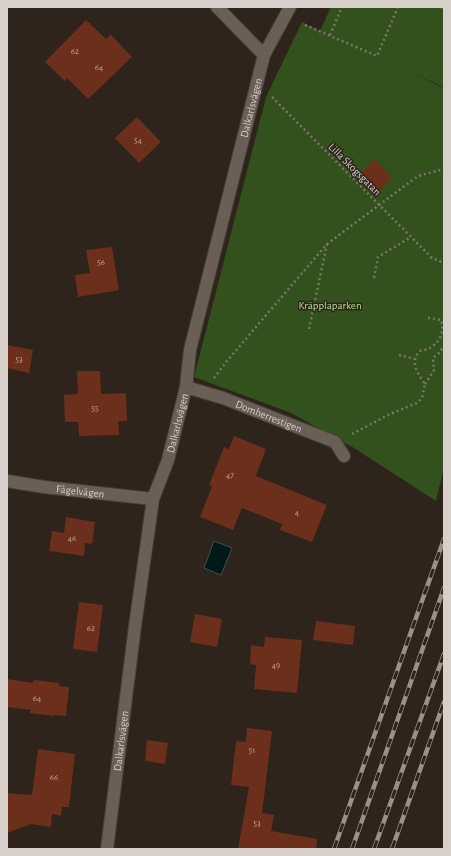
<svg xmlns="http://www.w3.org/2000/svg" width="451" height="856" font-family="'Alegreya Sans',sans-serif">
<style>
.green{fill:#33511d}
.water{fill:#001819;stroke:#404f4e}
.building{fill:#6b2f1b}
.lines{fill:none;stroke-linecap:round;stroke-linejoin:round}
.minor-casing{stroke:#484039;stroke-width:14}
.path{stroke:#7d746d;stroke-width:2.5;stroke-dasharray:2 3;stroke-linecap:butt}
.minor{stroke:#6a5f55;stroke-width:12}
.rail-casing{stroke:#99918a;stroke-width:4.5}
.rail{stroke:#2e241c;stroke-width:3;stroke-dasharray:9;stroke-linecap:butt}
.labels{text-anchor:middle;stroke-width:3;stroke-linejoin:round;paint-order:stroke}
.number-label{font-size:9px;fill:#bca89e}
.street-label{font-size:11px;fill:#d7d0ca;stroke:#2e241c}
.park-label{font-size:11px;fill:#aee08d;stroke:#2e241c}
</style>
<rect width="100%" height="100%" fill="#2e241c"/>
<polygon class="green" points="331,7 444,7 444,87 412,73 444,88 444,467 436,501 354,448 291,413 194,377 266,97 302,22 320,31"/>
<polygon class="water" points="214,541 232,548 221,575 204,568"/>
<g class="building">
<polygon points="86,20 106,39 111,35 132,57 88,99 67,78 65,81 45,62"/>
<polygon points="137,117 161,142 139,163 115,138"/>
<polygon points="374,159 392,177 377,193 359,176"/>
<polygon points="112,247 119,290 78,297 75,275 90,273 86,250"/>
<polygon points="7,345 33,350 29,373 7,368"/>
<polygon points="77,371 100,371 101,394 126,393 127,421 118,421 119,435 79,436 78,422 65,422 64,395 78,394"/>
<polygon points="234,436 266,449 256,476 327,505 312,542 280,530 282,524 242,508 233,530 200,517 212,486 209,485 224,447 229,449"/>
<polygon points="66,517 95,522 92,544 85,543 84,556 49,551 52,531 64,533"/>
<polygon points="79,602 103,605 97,652 73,649"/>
<polygon points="195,614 222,619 217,647 190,642"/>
<polygon points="316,621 355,626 353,645 313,640"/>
<polygon points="265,637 302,640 297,693 254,689 256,665 250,664 251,645 264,647"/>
<polygon points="7,679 33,683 34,680 59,683 59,686 69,687 66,716 54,715 54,716 30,713 31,710 7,707"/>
<polygon points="247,728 272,731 262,813 274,815 271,831 317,839 316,849 238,849 249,787 231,785 236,741 246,742"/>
<polygon points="147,740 168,743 165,764 145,761"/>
<polygon points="38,749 75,754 69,807 62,807 61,816 52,814 51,827 31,824 7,833 7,793 32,795"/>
</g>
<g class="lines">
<g class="minor-casing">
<g id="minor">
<polyline points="217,7 264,55"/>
<path id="s1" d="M186 387 223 398 335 442 344 456"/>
<path id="s2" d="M7 481 44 487 153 499"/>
<path id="s3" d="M107 849 135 626 153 499 168 460 186 387 190 350 264 55 290 7"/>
</g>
</g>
<g class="path">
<polyline points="441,7 444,8"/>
<polyline points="305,25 377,56 398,7"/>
<polyline points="330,35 342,7"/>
<polyline points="272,97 432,258 444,263"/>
<polyline points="374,278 378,257 411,237"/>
<polyline points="428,318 441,320 444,319"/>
<polyline points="309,329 327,244"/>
<polyline points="399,355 415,359"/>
<polyline points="214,378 227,361 327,244 418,176 444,169"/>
<polyline points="425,384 434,370 433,358 439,353 444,346"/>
<path d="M352 434 390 414 417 403 422 398 425 384C418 374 409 362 420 351 436 349 446 335 441 320"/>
</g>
<use href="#minor" class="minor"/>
<g class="rail-casing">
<g id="rail">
<polyline points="334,849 444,539"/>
<polyline points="352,849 444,588"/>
<polyline points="374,849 444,654"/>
<polyline points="392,849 444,702"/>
</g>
</g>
<use href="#rail" class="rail"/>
</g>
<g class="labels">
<g class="number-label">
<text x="75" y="54">62</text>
<text x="99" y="70">64</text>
<text x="138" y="143">54</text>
<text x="101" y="265">56</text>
<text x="19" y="362">53</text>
<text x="95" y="411">55</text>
<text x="230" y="478">47</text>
<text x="297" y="515">4</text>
<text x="72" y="541">46</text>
<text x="91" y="631">62</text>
<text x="276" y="668">49</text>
<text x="37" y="701">64</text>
<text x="252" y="753">51</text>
<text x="54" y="780">66</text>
<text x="257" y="826">53</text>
</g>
<g class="street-label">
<text dy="4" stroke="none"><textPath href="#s3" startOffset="757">Dalkarlsvägen</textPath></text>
<text transform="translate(355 169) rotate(45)" y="4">Lilla Skogsgatan</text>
<text dy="4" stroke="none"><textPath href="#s1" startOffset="88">Domherrestigen</textPath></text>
<text dy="4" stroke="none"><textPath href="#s3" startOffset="433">Dalkarlsvägen</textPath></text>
<text dy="4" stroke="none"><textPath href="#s2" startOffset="74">Fågelvägen</textPath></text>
<text dy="4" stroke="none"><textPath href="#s3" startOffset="109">Dalkarlsvägen</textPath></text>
</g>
<g class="park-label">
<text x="330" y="309">Kräpplaparken</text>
</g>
</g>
<rect width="451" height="856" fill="none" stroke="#d7d0ca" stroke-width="16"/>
</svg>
